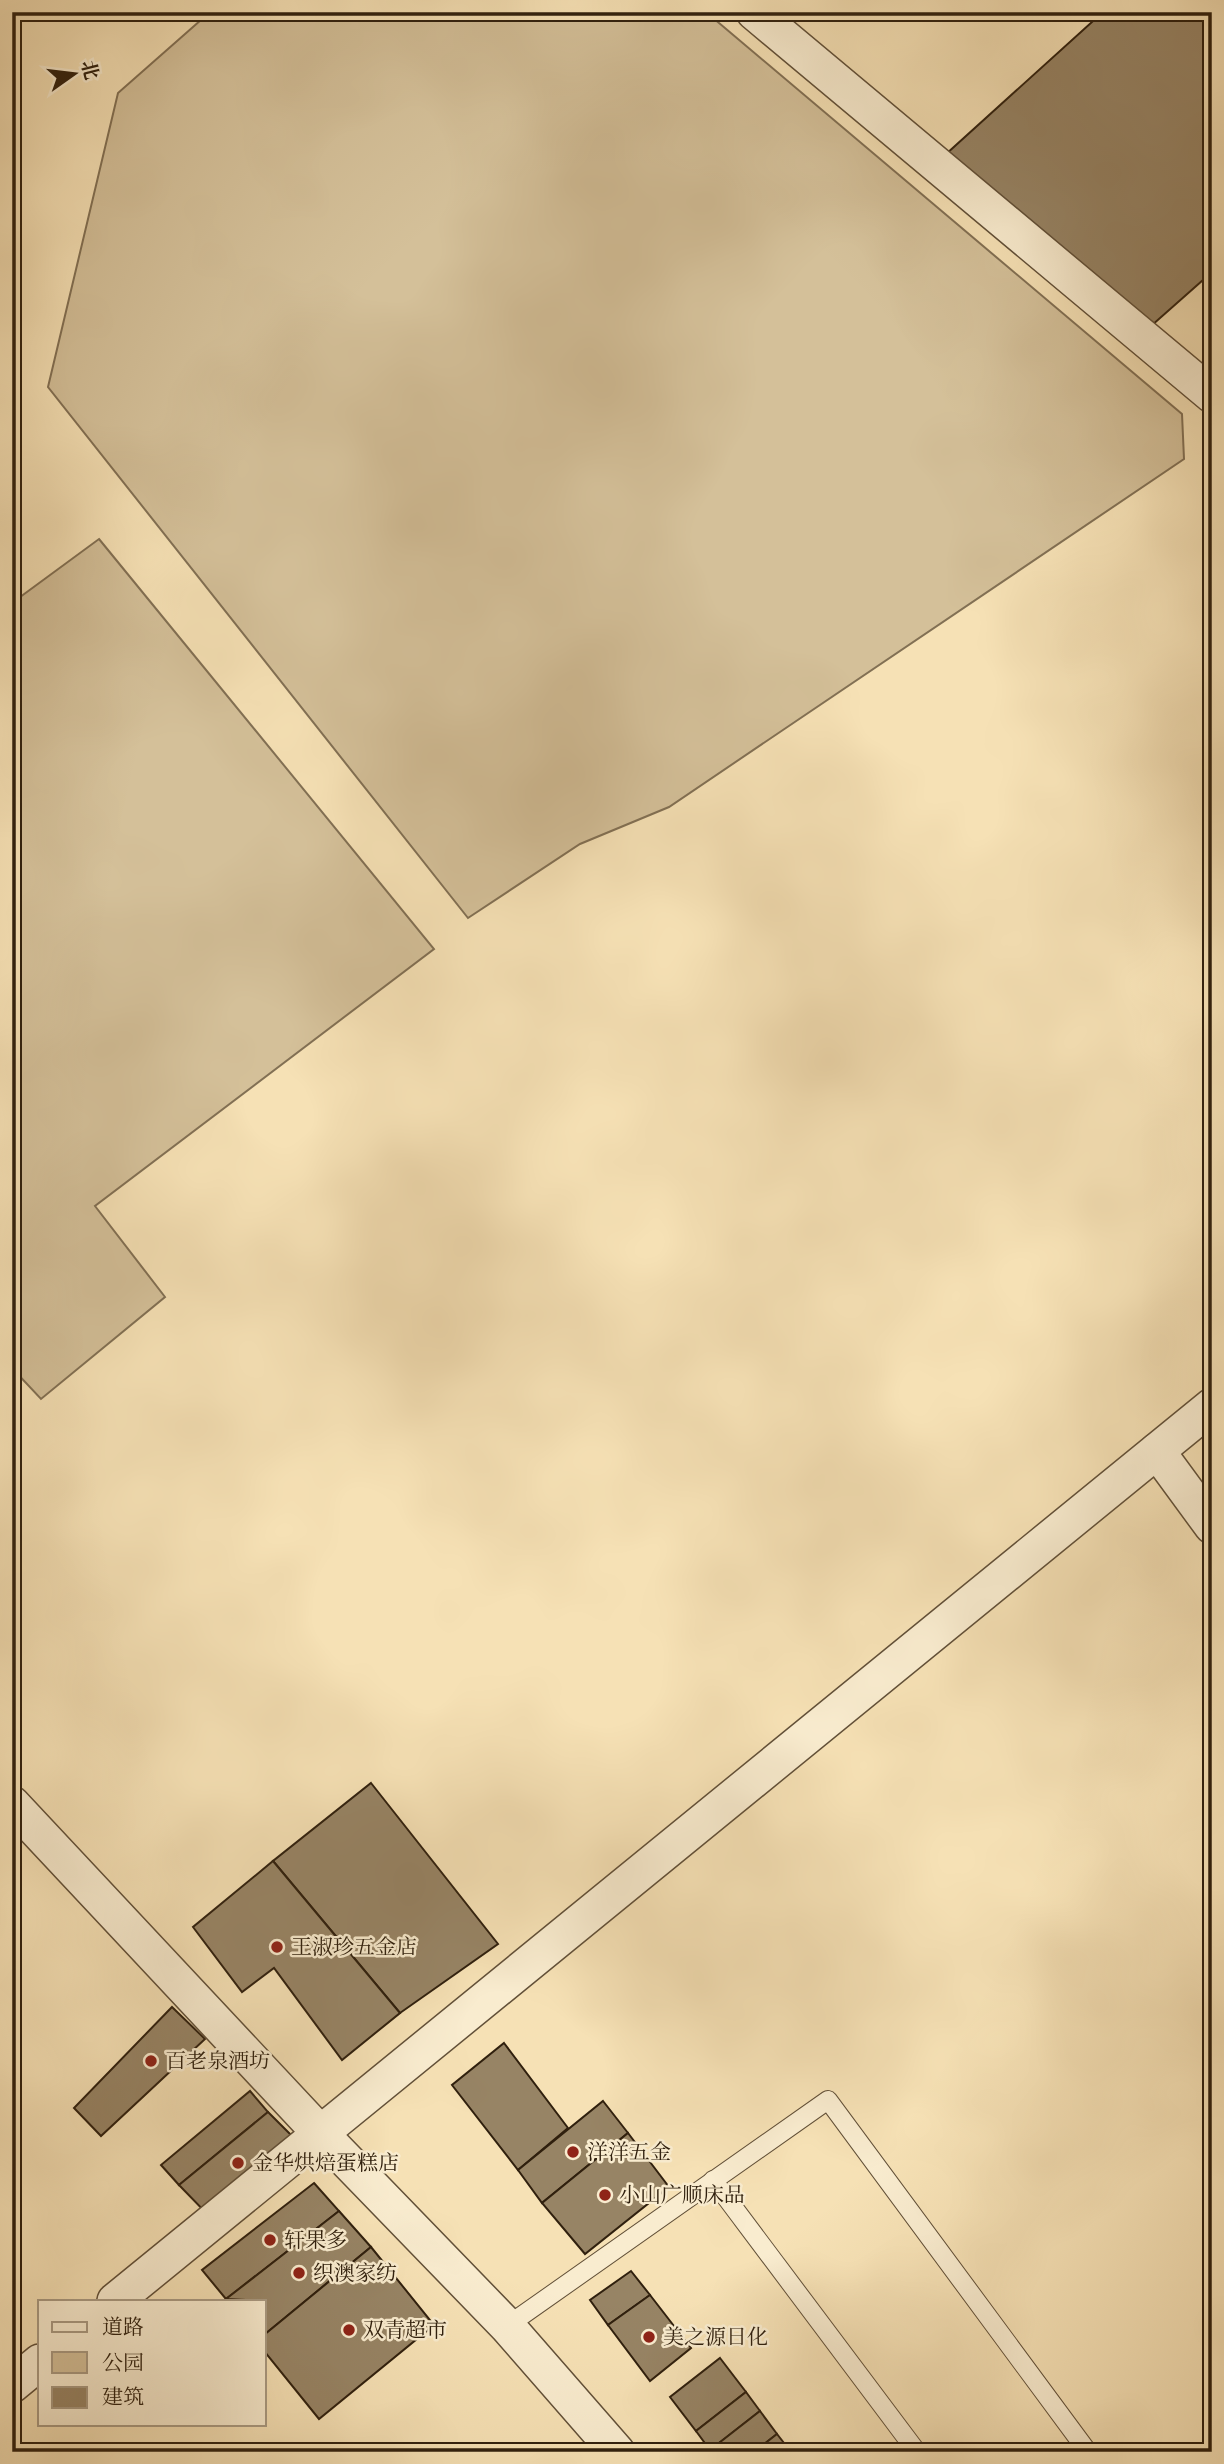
<svg xmlns="http://www.w3.org/2000/svg" width="1224" height="2464" font-family="'Libre Caslon Text','Noto Serif SC',serif">
<style>
.green{fill:#d4c099;stroke:#827054;stroke-width:2}
.building{fill:#978465;stroke:#30200e;stroke-width:2}
.lines{fill:none;stroke-linecap:round;stroke-linejoin:round}
.lane-casing{stroke:#625038;stroke-width:20}
.street-casing{stroke:#625038;stroke-width:38}
.lane{stroke:#f9eccf;stroke-width:18}
.street{stroke:#f9eccf;stroke-width:35}
.poi-dot{fill:#8f2418;stroke:#f9eccf;stroke-width:2.5}
.labels{text-anchor:middle;stroke-width:5;stroke-linejoin:round;paint-order:stroke}
.poi-label{font-size:21px;fill:#30200e;stroke:#f9eccf;text-anchor:start}
</style>
<rect width="100%" height="100%" fill="#f6e1b5"/>
<filter id="stains"><feTurbulence type="fractalNoise" baseFrequency=".00286" numOctaves="4"/><feColorMatrix values="0 0 0 0 .2 0 0 0 0 .09 0 0 0 0 .02 0 0 0 .5 -.17"/></filter>
<radialGradient id="worn" r=".72"><stop offset=".6" stop-color="#630" stop-opacity="0"/><stop offset="1" stop-color="#630" stop-opacity=".3"/></radialGradient>
<g class="green">
<polygon points="210,12 706,12 1182,414 1184,459 669,807 580,844 468,918 48,387 118,93"/>
<polygon points="99,539 434,949 95,1206 165,1297 41,1399 12,1368 12,603"/>
</g>
<g class="building">
<polygon points="1103,12 1212,12 1212,272 1142,334 934,165"/>
<polygon points="371,1783 498,1944 400,2013 273,1861"/>
<polygon points="273,1861 400,2013 342,2060 274,1968 242,1992 193,1927"/>
<polygon points="172,2007 205,2039 101,2136 74,2108"/>
<polygon points="504,2043 568,2128 518,2170 452,2085"/>
<polygon points="250,2091 268,2112 179,2185 161,2165"/>
<polygon points="603,2101 628,2133 542,2203 518,2170"/>
<polygon points="268,2112 297,2141 209,2216 179,2185"/>
<polygon points="628,2133 669,2187 585,2254 542,2203"/>
<polygon points="314,2183 339,2211 226,2299 202,2270"/>
<polygon points="339,2211 371,2247 264,2335 264,2301 226,2299"/>
<polygon points="371,2247 434,2325 319,2419 264,2351 264,2335"/>
<polygon points="631,2271 650,2295 608,2325 590,2300"/>
<polygon points="650,2295 691,2348 650,2381 608,2325"/>
<polygon points="720,2358 746,2392 696,2431 670,2397"/>
<polygon points="746,2392 760,2411 710,2450 696,2431"/>
<polygon points="760,2411 777,2434 754,2452 710,2450"/>
<polygon points="777,2434 791,2452 754,2452"/>
</g>
<g class="lines">
<g class="lane-casing">
<g id="lane">
<polyline points="713,2180 917,2452"/>
<polyline points="507,2326 828,2100 1088,2452"/>
</g>
</g>
<g class="street-casing">
<g id="street">
<polyline points="754,12 1212,395"/>
<polyline points="1157,1451 1212,1526"/>
<polyline points="12,1804 321,2134 507,2326 617,2452"/>
<polyline points="115,2301 1212,1406"/>
<polyline points="12,2385 40,2362"/>
</g>
</g>
<use href="#lane" class="lane"/>
<use href="#street" class="street"/>
</g>
<g class="poi-dot">
<circle cx="277" cy="1947" r="7"/>
<circle cx="151" cy="2061" r="7"/>
<circle cx="573" cy="2152" r="7"/>
<circle cx="238" cy="2163" r="7"/>
<circle cx="605" cy="2195" r="7"/>
<circle cx="270" cy="2240" r="7"/>
<circle cx="299" cy="2273" r="7"/>
<circle cx="349" cy="2330" r="7"/>
<circle cx="649" cy="2337" r="7"/>
</g>
<g class="labels">
<g class="poi-label">
<text x="291" y="1954">王淑珍五金店</text>
<text x="165" y="2068">百老泉酒坊</text>
<text x="587" y="2159">洋洋五金</text>
<text x="252" y="2170">金华烘焙蛋糕店</text>
<text x="619" y="2202">小山广顺床品</text>
<text x="284" y="2247">轩果多</text>
<text x="313" y="2280">织澳家纺</text>
<text x="363" y="2337">双青超市</text>
<text x="663" y="2344">美之源日化</text>
</g>
</g>
<rect width="1224" height="2464" fill="none" stroke="#f6e1b5" stroke-width="42"/>
<rect x="14" y="14" width="1196" height="2436" fill="none" stroke="#30200e" stroke-width="3.5"/>
<rect x="21" y="21" width="1182" height="2422" fill="none" stroke="#30200e" stroke-width="2"/>
<rect x="38" y="2300" width="228" height="126" fill="#f9eccf" stroke="#a99a82" stroke-width="2"/>
<rect x="52" y="2322" width="35" height="10" fill="#f9eccf" stroke="#a99a82" stroke-width="2"/>
<text x="102" y="2334" font-size="21" fill="#30200e">道路</text>
<rect x="52" y="2352" width="35" height="21" fill="#d4c099" stroke="#a99a82" stroke-width="2"/>
<text x="102" y="2370" font-size="21" fill="#30200e">公园</text>
<rect x="52" y="2387" width="35" height="21" fill="#978465" stroke="#a99a82" stroke-width="2"/>
<text x="102" y="2404" font-size="21" fill="#30200e">建筑</text>
<g transform="translate(74 74) rotate(76)" stroke="#f9eccf" stroke-width="5" paint-order="stroke">
<path d="M0-5L12 26L0 18L-12 26Z" fill="#30200e"/>
<text y="-10" font-size="19" font-weight="bold" text-anchor="middle" fill="#30200e">北</text>
</g>
<rect width="100%" height="100%" filter="url(#stains)"/>
<rect width="100%" height="100%" fill="url(#worn)"/>
</svg>
